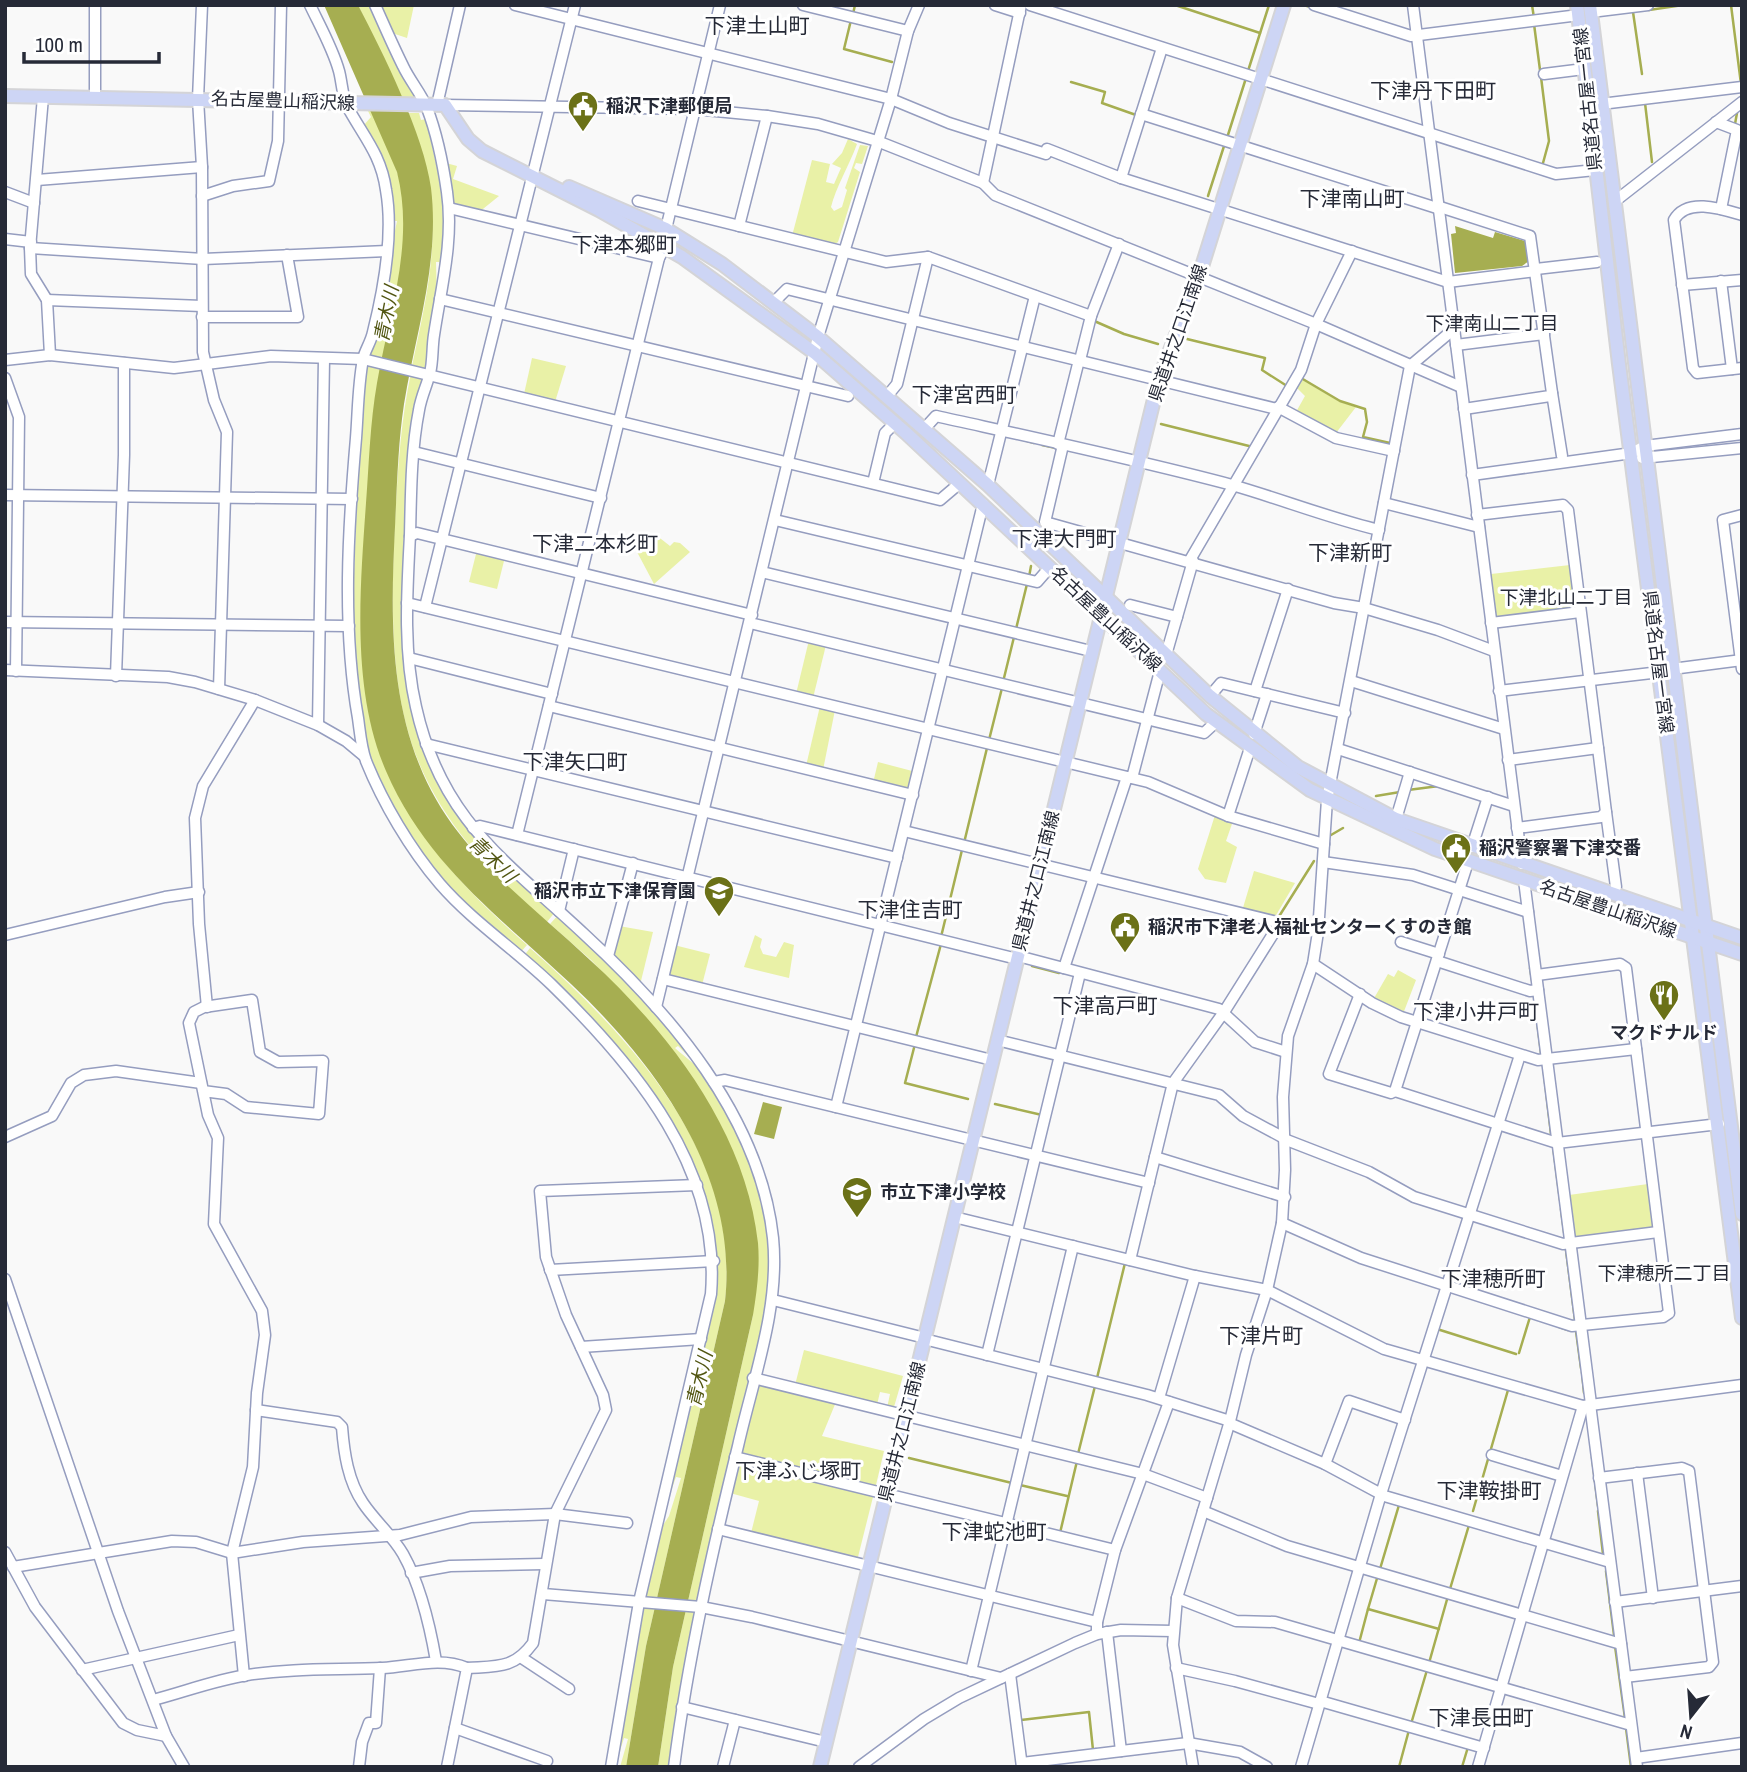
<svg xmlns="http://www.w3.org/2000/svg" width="1747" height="1772" font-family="'Archivo Narrow','Noto Sans JP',sans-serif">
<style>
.green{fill:#e9f1a7}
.water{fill:#a6ae51}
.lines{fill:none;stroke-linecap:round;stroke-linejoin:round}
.stream{stroke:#a6ae51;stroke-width:2.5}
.minor-casing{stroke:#959dbf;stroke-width:13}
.major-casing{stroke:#d4d4d7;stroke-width:16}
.minor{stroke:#fff;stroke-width:10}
.major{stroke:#cdd5f5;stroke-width:12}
.labels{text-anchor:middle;stroke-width:6;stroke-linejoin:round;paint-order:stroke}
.street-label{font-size:18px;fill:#262a37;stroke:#fff}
.poi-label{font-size:18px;font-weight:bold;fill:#262a37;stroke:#fff;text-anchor:start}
.water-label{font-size:19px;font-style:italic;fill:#525612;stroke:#fff}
.neighbourhood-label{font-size:19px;fill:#262a37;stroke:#fff}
.quarter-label{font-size:21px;fill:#262a37;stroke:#fff}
</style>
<rect width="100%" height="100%" fill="#f9f9f9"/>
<g class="green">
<polygon points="358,5 372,5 418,97 400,97"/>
<polygon points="379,5 414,5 407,38 392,33"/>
<path d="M368 111H372C382 134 394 158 400 182 413 241 394 303 382 360L369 356 397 221H394L392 239 389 191 364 125 371 117Z"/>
<path d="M407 113H419L421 120 426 119 446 209 440 289 439 262H436L437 301 427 370 412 366C433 268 447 210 407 113Z"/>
<path d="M848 139 857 144C849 166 836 187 831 207L834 211 842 207 847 190 845 188 860 145 868 146 862 164 856 163 854 168 860 172 838 242 833 245 792 236 812 160 830 164 826 182 834 184 841 168 832 164 842 153Z"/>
<path d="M446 163 457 166 453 179 499 196 478 213C442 203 450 197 446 163Z"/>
<polygon points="532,358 566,366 555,402 524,394"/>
<path d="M367 363 381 366C368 427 369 490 367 552 366 591 363 630 364 669 368 787 444 872 527 945L520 953 440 879 411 839 367 755 356 687 352 623 360 424Z"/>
<path d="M411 373 426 377 423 382 404 617 421 740 430 766 471 830 497 861 555 912 547 922C408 803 387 721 394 542 397 485 399 429 411 373Z"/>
<polygon points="1299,378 1340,402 1356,407 1336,433 1296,412 1305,396 1295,386"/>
<polygon points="656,535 670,546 674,542 680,543 690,552 654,584 636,550 644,541"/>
<polygon points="477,550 505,557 497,589 469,582"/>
<polygon points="1570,565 1576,607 1572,611 1497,620 1491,574"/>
<polygon points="809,640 826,645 813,698 796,694"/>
<polygon points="820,706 835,710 823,770 806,766"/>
<polygon points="878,762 916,772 911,790 873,783"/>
<polygon points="1215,815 1233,821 1226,841 1237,847 1226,883 1205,879 1198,869"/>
<polygon points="1254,871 1295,883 1275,917 1242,911"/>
<path d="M559 914 655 1010 696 1064 678 1046 675 1048C685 1057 698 1066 706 1076 735 1111 766 1193 769 1238 776 1310 745 1399 728 1471 706 1569 687 1667 670 1767H658L673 1667 753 1315 704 1097 646 1018 591 960 550 924Z"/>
<polygon points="619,926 653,932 640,985 613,957"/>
<polygon points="755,935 762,939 760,947 763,954 776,957 784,942 794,945 789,978 744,967"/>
<polygon points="674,945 710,954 702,985 669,977"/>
<path d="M530 948C631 1038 742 1155 725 1301L646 1646 626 1767H620L628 1739 624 1738 615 1767 642 1605 660 1530 669 1516 681 1478 676 1477 664 1511 716 1291C725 1144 617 1052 523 957Z"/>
<polygon points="1398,970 1416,980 1403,1014 1373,1000 1388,974 1394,977"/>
<polygon points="1648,1184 1653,1225 1651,1228 1577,1238 1574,1235 1569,1195"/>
<polygon points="804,1350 903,1376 894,1407 887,1408 890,1394 880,1392 877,1405 795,1385"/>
<polygon points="758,1383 836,1402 822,1436 884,1451 876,1485 872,1487 742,1456 739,1452"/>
<polygon points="740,1461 871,1494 873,1497 858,1557 751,1533 759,1501 730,1493"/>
</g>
<g class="water">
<path d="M324 5H358C383 53 424 135 431 188 440 262 416 331 404 404 398 444 397 486 395 527 391 608 389 688 419 764 452 849 526 900 590 960 669 1032 746 1132 758 1243 760 1267 757 1291 753 1315L673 1667 658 1767H626L646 1646 725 1301C739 1177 657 1065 571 984 500 917 426 864 386 771 351 690 360 589 366 503 369 463 370 423 377 383 389 313 415 243 397 172Z"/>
<polygon points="1455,226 1493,238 1495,232 1525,241 1529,261 1522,266 1455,273 1451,234 1456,233"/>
<polygon points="763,1102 782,1107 774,1139 754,1134"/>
</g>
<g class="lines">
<g class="stream">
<polyline points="1175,5 1260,33"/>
<polyline points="1304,5 1313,8"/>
<polyline points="1532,5 1534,18"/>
<polyline points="1731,5 1741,84"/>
<polyline points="1649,10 1683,5"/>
<polyline points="1633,12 1642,74"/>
<polyline points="853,14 855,5"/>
<polyline points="851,20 844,49 892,62"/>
<polyline points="1534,24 1540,70"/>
<polyline points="1248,71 1269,5"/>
<polyline points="1541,77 1549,141 1543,163"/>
<polyline points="1071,82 1105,92 1102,103 1136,115"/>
<polyline points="1645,103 1652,162"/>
<polyline points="1735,124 1737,113"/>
<polyline points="1227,138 1246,78"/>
<polyline points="1208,196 1225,143"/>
<polyline points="1092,320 1124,334 1158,344"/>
<polyline points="1187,339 1265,358 1262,370 1287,386"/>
<polyline points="1301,378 1340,401 1365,409 1367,422 1363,437 1390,443"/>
<polyline points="1161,424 1253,447"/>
<polyline points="1024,440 1034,443"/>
<polyline points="1042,445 1056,448"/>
<polyline points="1029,577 1031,566"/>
<polyline points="1016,629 1027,584"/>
<polyline points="1003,682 1014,637"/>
<polyline points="989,740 1002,688"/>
<polyline points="1408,790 1439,786"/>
<polyline points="1376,796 1400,792"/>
<polyline points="1331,835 1343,828"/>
<polyline points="964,843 987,748"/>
<polyline points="1278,918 1314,861"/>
<polyline points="941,937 962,850"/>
<polyline points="1032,966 1059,973"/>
<polyline points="1530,968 1533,986"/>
<polyline points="1534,996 1541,1053"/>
<polyline points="916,1037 941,944"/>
<polyline points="915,1044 905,1083 968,1099"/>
<polyline points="1543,1065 1551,1134"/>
<polyline points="995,1104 1042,1115"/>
<polyline points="1553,1146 1560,1200"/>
<polyline points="1561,1209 1565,1239"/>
<polyline points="1566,1250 1575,1320"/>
<polyline points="1559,1327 1568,1330"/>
<polyline points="1437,1329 1516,1354"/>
<polyline points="1576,1331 1581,1368"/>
<polyline points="1519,1353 1530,1317"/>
<polyline points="1582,1372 1584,1393"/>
<polyline points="1097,1378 1125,1263"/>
<polyline points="1078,1454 1095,1386"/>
<polyline points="1592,1457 1598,1506"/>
<polyline points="909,1458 1012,1483"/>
<polyline points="1020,1485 1067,1496"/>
<polyline points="1473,1511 1508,1390"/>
<polyline points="1598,1511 1603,1554"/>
<polyline points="1060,1533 1077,1461"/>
<polyline points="1380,1569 1399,1505"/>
<polyline points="1606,1571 1614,1635"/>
<polyline points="1450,1589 1469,1525"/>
<polyline points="1368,1609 1378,1575"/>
<polyline points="1359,1643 1368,1609 1439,1629"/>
<polyline points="1615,1646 1625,1718"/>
<polyline points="1429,1663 1448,1596"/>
<polyline points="1021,1720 1089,1712 1093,1750 1096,1749"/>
<polyline points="1411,1724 1427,1670"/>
<polyline points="1626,1728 1631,1767"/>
<polyline points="1399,1767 1409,1730"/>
<polyline points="1462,1767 1468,1747"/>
</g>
<g class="minor-casing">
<g id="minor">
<polyline points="202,5 198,99 202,167 203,352 214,400 227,432 219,689"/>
<path d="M310 5C320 26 333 49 339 71 342 82 342 95 347 106 363 136 381 154 386 190 394 235 384 288 373 332 371 342 365 350 363 359 358 385 358 413 356 438 348 530 342 627 358 718 360 732 361 747 366 761 383 803 410 849 440 884 473 922 516 950 552 985 637 1068 721 1169 711 1294L639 1602 611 1767"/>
<path d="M375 5C384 25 393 46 403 66 410 81 421 93 427 108 437 134 443 164 447 192 454 240 441 288 434 335 432 347 433 362 430 373 427 385 421 397 419 410 411 451 411 493 410 535 407 592 403 651 416 707 441 820 506 861 584 934 670 1013 760 1117 773 1238 780 1308 753 1379 738 1446 712 1552 688 1658 674 1767"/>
<polyline points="515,5 891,99 949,123 1046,154 1047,149 1121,178 1448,282 1536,271"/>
<polyline points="803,5 908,31"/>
<polyline points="995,5 1020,13"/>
<polyline points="1030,5 1556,174 1595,170"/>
<polyline points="1314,5 1411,36 1579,15"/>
<polyline points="1413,5 1522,864"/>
<polyline points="1591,12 1648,5"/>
<polyline points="1544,74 1584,69"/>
<polyline points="43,97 30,248 31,274 47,300 50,355"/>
<polyline points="95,97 95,5"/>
<polyline points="1601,104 1742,87"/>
<polyline points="437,105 460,5"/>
<polyline points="445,105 695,109 767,116 818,124 877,141 983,183 995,195 1316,324 1461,387"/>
<polyline points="1141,114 1440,209"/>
<polyline points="1716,122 1737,130 1721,209"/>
<polyline points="1121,178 1162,48"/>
<polyline points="37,180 202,167"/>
<polyline points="983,183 1021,5"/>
<polyline points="5,192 34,203"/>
<polyline points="202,196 233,186 269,181 278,141 281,5"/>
<polyline points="638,201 886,262 928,257 1091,316"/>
<polyline points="1614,202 1742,102"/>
<polyline points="1440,207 1530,236 1552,393 1550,396 1464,409"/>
<polyline points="449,208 659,258"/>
<path d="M1742 215C1722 209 1687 197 1674 220L1693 368 1697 373 1742 368"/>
<polyline points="739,226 767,116"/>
<polyline points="666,229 720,5"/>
<polyline points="5,239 31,242"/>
<polyline points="30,248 203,259 387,251"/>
<polyline points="1536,269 1597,262"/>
<polyline points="1721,281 1732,369"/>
<polyline points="1682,285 1742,280"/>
<polyline points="440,299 848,396"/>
<polyline points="47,300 202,306"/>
<polyline points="774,302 787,289 1277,409"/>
<polyline points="202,317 298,317 287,255"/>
<polyline points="1456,345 1544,334"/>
<polyline points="5,360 50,355 174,368 271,356 363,359 940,500 960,483"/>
<polyline points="1080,360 1091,316 1119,244"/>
<polyline points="5,378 19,417 16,671"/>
<polyline points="1552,393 1562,456"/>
<polyline points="888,395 897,384 928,257"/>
<polyline points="1278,407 1336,438 1394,451"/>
<path d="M925 428 936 416C1035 438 1134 459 1232 485 1281 499 1329 518 1379 530"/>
<polyline points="1058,444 1079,360"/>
<polyline points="1063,445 1045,522 1334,603 1364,608 1438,630 1494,651"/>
<polyline points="414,452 601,498"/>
<polyline points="1642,458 1742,448"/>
<polyline points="1472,475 1632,453 1645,446 1742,434"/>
<polyline points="873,483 885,433 895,423"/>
<polyline points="988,485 1035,296"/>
<polyline points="5,495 352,499"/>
<polyline points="1384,503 1479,527"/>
<polyline points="1477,515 1563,505 1568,510 1598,748"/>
<polyline points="1742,515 1723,520 1742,669"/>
<polyline points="775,520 1037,582 1050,567"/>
<polyline points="410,536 417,533 752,615"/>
<polyline points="1190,560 1301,370 1316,324 1352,251"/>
<polyline points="762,572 1091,651"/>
<polyline points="407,603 1148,782 1228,816 1324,844"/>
<polyline points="1130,605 1177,617"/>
<polyline points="425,607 575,5"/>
<polyline points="5,622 349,626"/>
<polyline points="750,623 1204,733 1216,722"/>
<polyline points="1491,623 1580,612"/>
<polyline points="1166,655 1193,561"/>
<polyline points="409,658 552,694"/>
<polyline points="1672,669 1742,660"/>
<polyline points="5,670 168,677 195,682 255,700 318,725 346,741 364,756"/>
<polyline points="116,676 124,455 124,363"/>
<polyline points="1351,681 1504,729"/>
<polyline points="1255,691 1288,589"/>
<polyline points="1499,691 1660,672"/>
<polyline points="1210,696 1221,683 1345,713"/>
<polyline points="549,706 913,795"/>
<polyline points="318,725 324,359"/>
<polyline points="1254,734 1267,694"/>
<polyline points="426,744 897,858"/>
<polyline points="1338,749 1514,806"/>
<polyline points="1508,760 1598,748 1606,812 1601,817 1517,828"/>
<polyline points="1132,778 1160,671"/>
<polyline points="1606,812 1616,887"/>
<polyline points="1228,816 1250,748"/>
<polyline points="1396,819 1410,772"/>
<polyline points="473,828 480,826 1017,959"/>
<polyline points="904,831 1318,932"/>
<polyline points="517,835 659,258 665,247"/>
<polyline points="1472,847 1488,797"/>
<polyline points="1323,862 1413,875 1528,912"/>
<polyline points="1524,880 1591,1404"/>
<polyline points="559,911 574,849"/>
<polyline points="5,935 165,897 199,892"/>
<polyline points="1401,942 1439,954"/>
<polyline points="608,956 633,863"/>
<polyline points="1018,956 1219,1009 1255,1042 1286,1052"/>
<polyline points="1437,961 1530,991 1538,990"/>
<polyline points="1313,964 1372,1003 1401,1017 1538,1060 1636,1049"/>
<polyline points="1064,968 1127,777"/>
<polyline points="663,979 992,1060"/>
<polyline points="1360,994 1329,1074 1391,1093 1395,1091 1468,862"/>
<polyline points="207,1007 199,924 195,818 203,786 255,700"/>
<polyline points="656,1007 818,337 891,99 908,31 919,5"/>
<polyline points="997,1040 1219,1095 1243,1116 1284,1138"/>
<polyline points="714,1082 725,1080 1149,1183"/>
<polyline points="203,1091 226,1094 246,1107 319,1114 323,1061 278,1062 260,1052 252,1000 204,1007 194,1012 189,1023 208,1115 218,1138 214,1224 262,1311 265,1335 257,1393 253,1467 232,1553 244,1676"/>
<polyline points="1395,1091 1557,1143 1719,1124"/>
<polyline points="836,1107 983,504"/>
<polyline points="5,1137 52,1116 71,1083 84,1075 116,1071 201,1083"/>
<polyline points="1284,1139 1369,1172 1414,1197 1563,1244 1658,1232"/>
<polyline points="1155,1157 1285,1197"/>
<polyline points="954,1217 1195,1276 1267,1290 1384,1349 1583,1406 1742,1385"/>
<polyline points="1282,1223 1361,1258 1572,1326 1663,1317 1669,1313 1626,968 1620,964 1537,975"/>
<polyline points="1130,1260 1173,1083 1224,1012 1280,923"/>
<polyline points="550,1270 714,1261"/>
<polyline points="5,1279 118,1611 166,1736 184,1767"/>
<polyline points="773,1300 925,1338"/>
<polyline points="924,1339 1147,1395 1230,1421"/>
<polyline points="581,1347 701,1339"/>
<polyline points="987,1355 1080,973"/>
<polyline points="753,1378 1143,1474 1207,1498"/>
<polyline points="1159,1398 1195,1276"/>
<polyline points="1590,1404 1637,1767"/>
<path d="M256 1410 337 1422 342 1427C344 1453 348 1481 363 1503 375 1521 392 1535 403 1554 421 1586 430 1626 436 1661"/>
<polyline points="1229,1423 1325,1464 1381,1494"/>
<polyline points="1492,1455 1562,1476"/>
<polyline points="735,1457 1115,1550 1097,1622 1097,1634"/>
<polyline points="1325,1464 1349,1401 1405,1420"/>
<polyline points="1637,1473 1653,1598"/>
<polyline points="1599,1478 1682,1468 1689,1471 1713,1662 1709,1667 1625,1677"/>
<polyline points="1381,1495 1610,1562"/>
<polyline points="1203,1511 1287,1546 1621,1644"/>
<polyline points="718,1529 1097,1622"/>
<polyline points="1115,1550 1169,1402"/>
<polyline points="5,1552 35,1607 123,1723 137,1730 166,1736"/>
<polyline points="13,1567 172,1541 196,1542 232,1553 303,1542 400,1535 471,1517 555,1514 627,1523"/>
<polyline points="411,1573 450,1566 544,1564"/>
<polyline points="543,1594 701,1607 752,1617 1001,1678"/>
<polyline points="1177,1598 1236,1621 1275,1622 1631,1725"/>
<polyline points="1615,1602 1742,1586"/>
<polyline points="1107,1632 1121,1751"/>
<polyline points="522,1658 569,1689"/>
<path d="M467 1668C497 1666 514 1669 533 1643L555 1514 606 1410 603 1395 566 1315 546 1257 540 1191 697 1185"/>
<polyline points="1176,1668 1235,1681 1319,1704"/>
<polyline points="82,1670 239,1635"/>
<polyline points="971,1671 1073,1246"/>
<polyline points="1010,1674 1022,1767"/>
<path d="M153 1700C184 1692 215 1680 247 1675 292 1668 337 1670 382 1668 410 1667 439 1656 467 1668L447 1767"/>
<polyline points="1320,1701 1484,1748"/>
<polyline points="682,1707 826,1742"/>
<polyline points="455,1728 547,1761"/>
<polyline points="1636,1758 1742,1743"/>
<polyline points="1022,1763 1188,1743 1240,1752 1267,1767"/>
<polyline points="359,1767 362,1742 369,1723 376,1723 380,1668"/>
<polyline points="723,1767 735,1720"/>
<polyline points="859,1767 924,1719 959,1698 1075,1643 1097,1634 1121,1630 1173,1631"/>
<polyline points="1193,1767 1173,1645 1177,1598 1230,1421 1246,1355 1267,1290 1282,1223 1285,1170 1283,1097 1288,1036 1313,964 1318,932 1327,800 1410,366 1454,329"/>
<polyline points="1301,1767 1381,1494 1520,1055"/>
<polyline points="1478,1767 1583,1406"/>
</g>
</g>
<g class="major-casing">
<g id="major">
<polyline points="1577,5 1619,364 1742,1318"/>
<polyline points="1590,5 1742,1214"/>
<polyline points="5,96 445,105 468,139 482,151 599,210 682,257 816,354 906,433 1206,714 1310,790 1435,849 1742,954"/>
<polyline points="569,187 666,229 722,264 818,337 988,485 1210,696 1298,767 1396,819 1742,938"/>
<polyline points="820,1767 1159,379 1199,276 1284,5"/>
</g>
</g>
<use href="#minor" class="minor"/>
<use href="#major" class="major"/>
</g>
<defs>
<g id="civic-pin" transform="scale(1.575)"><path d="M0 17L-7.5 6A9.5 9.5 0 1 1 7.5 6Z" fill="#6b7117" stroke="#fff"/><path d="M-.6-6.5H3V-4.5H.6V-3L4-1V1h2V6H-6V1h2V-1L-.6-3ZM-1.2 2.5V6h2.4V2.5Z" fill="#fff"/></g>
<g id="school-pin" transform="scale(1.575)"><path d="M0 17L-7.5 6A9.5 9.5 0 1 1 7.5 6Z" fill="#6b7117" stroke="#fff"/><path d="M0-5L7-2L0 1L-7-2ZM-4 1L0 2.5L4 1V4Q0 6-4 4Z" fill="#fff"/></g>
<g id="restaurant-pin" transform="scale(1.575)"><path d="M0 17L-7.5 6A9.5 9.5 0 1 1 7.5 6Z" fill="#6b7117" stroke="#fff"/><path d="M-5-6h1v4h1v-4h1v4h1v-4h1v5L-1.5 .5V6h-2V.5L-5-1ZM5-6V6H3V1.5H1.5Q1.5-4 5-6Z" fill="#fff"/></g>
</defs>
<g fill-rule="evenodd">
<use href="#civic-pin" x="583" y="106"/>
<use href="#civic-pin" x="1456" y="848"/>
<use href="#school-pin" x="719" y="891"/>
<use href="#civic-pin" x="1125" y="927"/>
<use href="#restaurant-pin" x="1664" y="995"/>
<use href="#school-pin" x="857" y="1192"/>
</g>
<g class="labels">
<g class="street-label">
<text transform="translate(1588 99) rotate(-96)" y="6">県道名古屋一宮線</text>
<text transform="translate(283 101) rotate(2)" y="6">名古屋豊山稲沢線</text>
<text transform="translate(1178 333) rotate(-71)" y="6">県道井之口江南線</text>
<text transform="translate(1106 619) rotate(43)" y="6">名古屋豊山稲沢線</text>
<text transform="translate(1658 662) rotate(83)" y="6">県道名古屋一宮線</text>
<text transform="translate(1036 881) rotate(-76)" y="6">県道井之口江南線</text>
<text transform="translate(1608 909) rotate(19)" y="6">名古屋豊山稲沢線</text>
<text transform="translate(902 1432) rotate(-76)" y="6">県道井之口江南線</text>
</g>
<g class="poi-label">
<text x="606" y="112">稲沢下津郵便局</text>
<text x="1479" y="854">稲沢警察署下津交番</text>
<text x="696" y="897" text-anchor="end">稲沢市立下津保育園</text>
<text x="1148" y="933">稲沢市下津老人福祉センターくすのき館</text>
<text x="1664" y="1039" text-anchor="middle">マクドナルド</text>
<text x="880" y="1198">市立下津小学校</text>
</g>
<g class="water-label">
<text transform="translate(386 314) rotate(-79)" y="7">青木川</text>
<text transform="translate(493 859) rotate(44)" y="7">青木川</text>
<text transform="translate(699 1379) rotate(-77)" y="7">青木川</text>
</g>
<g class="neighbourhood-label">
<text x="1492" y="330">下津南山二丁目</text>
<text x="1566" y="604">下津北山二丁目</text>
<text x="1664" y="1280">下津穂所二丁目</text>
</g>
<g class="quarter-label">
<text x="757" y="33">下津土山町</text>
<text x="1433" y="98">下津丹下田町</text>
<text x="1352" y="206">下津南山町</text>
<text x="624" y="252">下津本郷町</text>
<text x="964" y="402">下津宮西町</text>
<text x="1064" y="546">下津大門町</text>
<text x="595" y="551">下津二本杉町</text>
<text x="1350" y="560">下津新町</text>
<text x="575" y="769">下津矢口町</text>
<text x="910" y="917">下津住吉町</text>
<text x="1105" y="1013">下津高戸町</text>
<text x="1476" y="1019">下津小井戸町</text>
<text x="1493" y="1286">下津穂所町</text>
<text x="1261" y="1343">下津片町</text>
<text x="798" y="1478">下津ふじ塚町</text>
<text x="1489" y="1498">下津鞍掛町</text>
<text x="994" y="1539">下津蛇池町</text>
<text x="1481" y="1725">下津長田町</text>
</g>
</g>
<rect width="1747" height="1772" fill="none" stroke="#262a37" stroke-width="14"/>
<g transform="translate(1691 1716) rotate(197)" stroke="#ffffff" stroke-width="5" paint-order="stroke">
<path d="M0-5L12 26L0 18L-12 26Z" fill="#262a37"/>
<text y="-10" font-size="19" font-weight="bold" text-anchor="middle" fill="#262a37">N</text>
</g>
<path d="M24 52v10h135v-10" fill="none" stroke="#262a37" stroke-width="3.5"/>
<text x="35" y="52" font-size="21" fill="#262a37" stroke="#ffffff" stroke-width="5" paint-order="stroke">100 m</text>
</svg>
